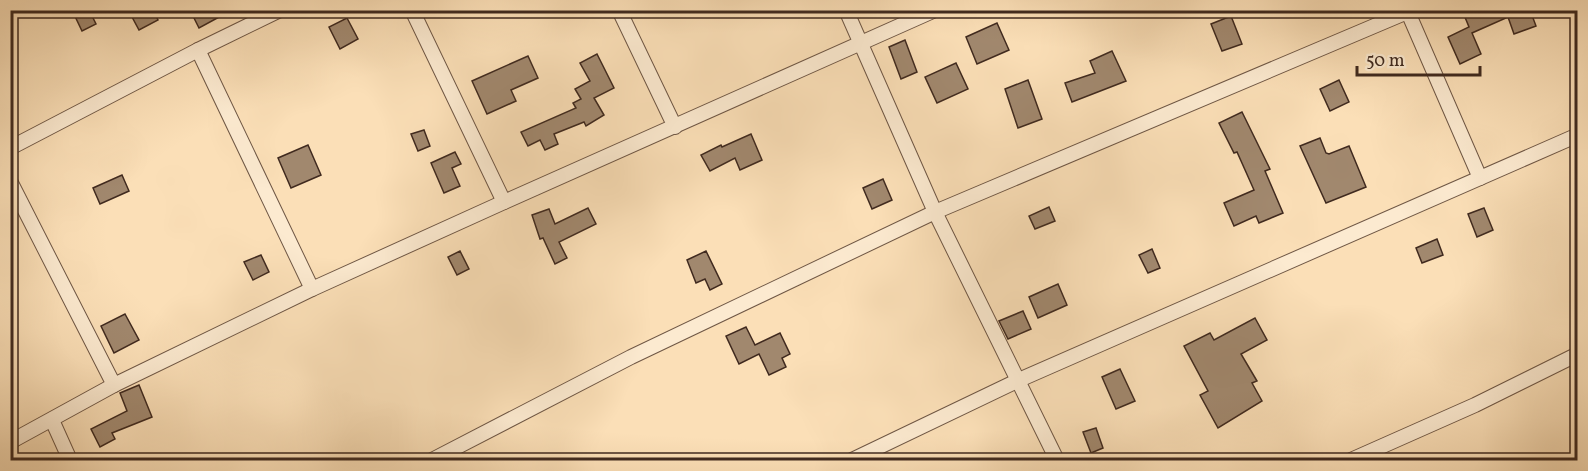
<svg xmlns="http://www.w3.org/2000/svg" width="1588" height="471" font-family="Vollkorn,serif">
<style>
.building{fill:#a1886e;stroke:#402a1f;stroke-width:1.5}
.lines{fill:none;stroke-linecap:round;stroke-linejoin:round}
.minor-casing{stroke:#6f5745;stroke-width:16}
.minor{stroke:#fcead0;stroke-width:14}
</style>
<rect width="100%" height="100%" fill="#fbdfb7"/>
<filter id="stains"><feTurbulence type="fractalNoise" baseFrequency=".00333" numOctaves="4"/><feColorMatrix values="0 0 0 0 .2 0 0 0 0 .09 0 0 0 0 .02 0 0 0 .5 -.17"/></filter>
<radialGradient id="worn" r=".72"><stop offset=".6" stop-color="#630" stop-opacity="0"/><stop offset="1" stop-color="#630" stop-opacity=".3"/></radialGradient>
<g class="building">
<polygon points="72,10 89,10 96,24 82,31"/>
<polygon points="140,10 153,10 158,20 139,30 131,15"/>
<polygon points="190,10 232,10 199,28"/>
<polygon points="1462,10 1530,10 1536,26 1514,34 1508,17 1472,33 1481,54 1460,64 1448,37 1469,27"/>
<polygon points="1231,16 1242,44 1222,51 1211,24"/>
<polygon points="347,18 358,39 340,49 329,27"/>
<polygon points="997,23 1009,50 977,64 966,37"/>
<polygon points="905,40 917,72 901,79 889,47"/>
<polygon points="1112,51 1126,81 1072,102 1065,83 1095,73 1090,61"/>
<polygon points="597,54 614,88 594,98 604,115 586,126 584,122 554,134 558,144 545,150 540,140 528,146 521,132 576,108 573,103 581,99 575,89 590,81 580,63"/>
<polygon points="528,56 538,78 511,90 516,101 487,114 472,81"/>
<polygon points="956,63 968,89 937,103 925,77"/>
<polygon points="1028,80 1042,119 1018,128 1005,89"/>
<polygon points="1339,80 1349,102 1330,111 1320,89"/>
<polygon points="1242,112 1270,169 1265,171 1283,213 1259,223 1256,216 1234,226 1224,203 1254,190 1237,152 1234,153 1219,123"/>
<polygon points="424,130 430,146 418,151 411,134"/>
<polygon points="751,134 762,160 740,170 735,158 710,171 701,155 721,145 722,147"/>
<polygon points="1320,138 1326,153 1329,154 1349,146 1366,187 1326,203 1300,146"/>
<polygon points="308,145 321,175 291,188 278,158"/>
<polygon points="455,152 461,164 452,168 460,186 444,193 431,163"/>
<polygon points="122,175 129,191 100,204 93,188"/>
<polygon points="883,179 892,200 872,209 863,188"/>
<polygon points="1049,207 1055,221 1035,229 1029,216"/>
<polygon points="588,208 596,224 559,242 567,258 555,264 543,238 540,239 532,215 549,209 555,224"/>
<polygon points="1484,208 1493,230 1477,237 1468,214"/>
<polygon points="1437,239 1443,255 1422,263 1416,248"/>
<polygon points="1152,249 1160,268 1148,273 1139,255"/>
<polygon points="460,251 469,269 457,275 448,257"/>
<polygon points="706,251 722,284 710,290 705,279 696,283 687,260"/>
<polygon points="261,255 269,272 253,280 244,262"/>
<polygon points="1058,284 1067,305 1038,318 1029,297"/>
<polygon points="1023,311 1031,329 1008,339 999,321"/>
<polygon points="125,314 139,340 114,353 101,326"/>
<polygon points="1255,318 1267,340 1241,354 1257,381 1252,383 1262,401 1218,428 1200,395 1208,391 1184,346 1210,333 1214,340"/>
<polygon points="746,327 755,345 780,333 790,354 782,358 786,367 769,375 759,354 739,364 726,336"/>
<polygon points="1120,369 1135,401 1116,409 1102,377"/>
<polygon points="139,385 152,417 112,433 115,439 100,447 91,429 127,411 120,393"/>
<polygon points="1096,428 1103,448 1091,453 1083,432"/>
</g>
<g class="lines">
<g class="minor-casing">
<g id="minor">
<polyline points="412,10 504,202 935,10"/>
<polyline points="619,10 675,127"/>
<polyline points="846,10 935,212 1057,460"/>
<polyline points="1407,10 1480,178"/>
<polyline points="198,50 312,289"/>
<polyline points="10,148 198,50 280,10"/>
<polyline points="10,181 114,385"/>
<polyline points="52,420 70,460"/>
<polyline points="10,442 114,385 312,289 504,202"/>
<polyline points="432,460 631,357 935,212 1412,10"/>
<polyline points="852,460 1019,380 1578,135"/>
<polyline points="1351,460 1475,405 1578,354"/>
</g>
</g>
<use href="#minor" class="minor"/>
</g>
<rect width="1588" height="471" fill="none" stroke="#fbdfb7" stroke-width="36"/>
<rect x="12" y="12" width="1564" height="447" fill="none" stroke="#402a1f" stroke-width="3"/>
<rect x="18" y="18" width="1552" height="435" fill="none" stroke="#402a1f" stroke-width="1.5"/>
<path d="M1357 66v9h123v-9" fill="none" stroke="#402a1f" stroke-width="3"/>
<text x="1366" y="66" font-size="18" fill="#402a1f" stroke="#fcead0" stroke-width="4.5" paint-order="stroke">50 m</text>
<rect width="100%" height="100%" filter="url(#stains)"/>
<rect width="100%" height="100%" fill="url(#worn)"/>
</svg>
